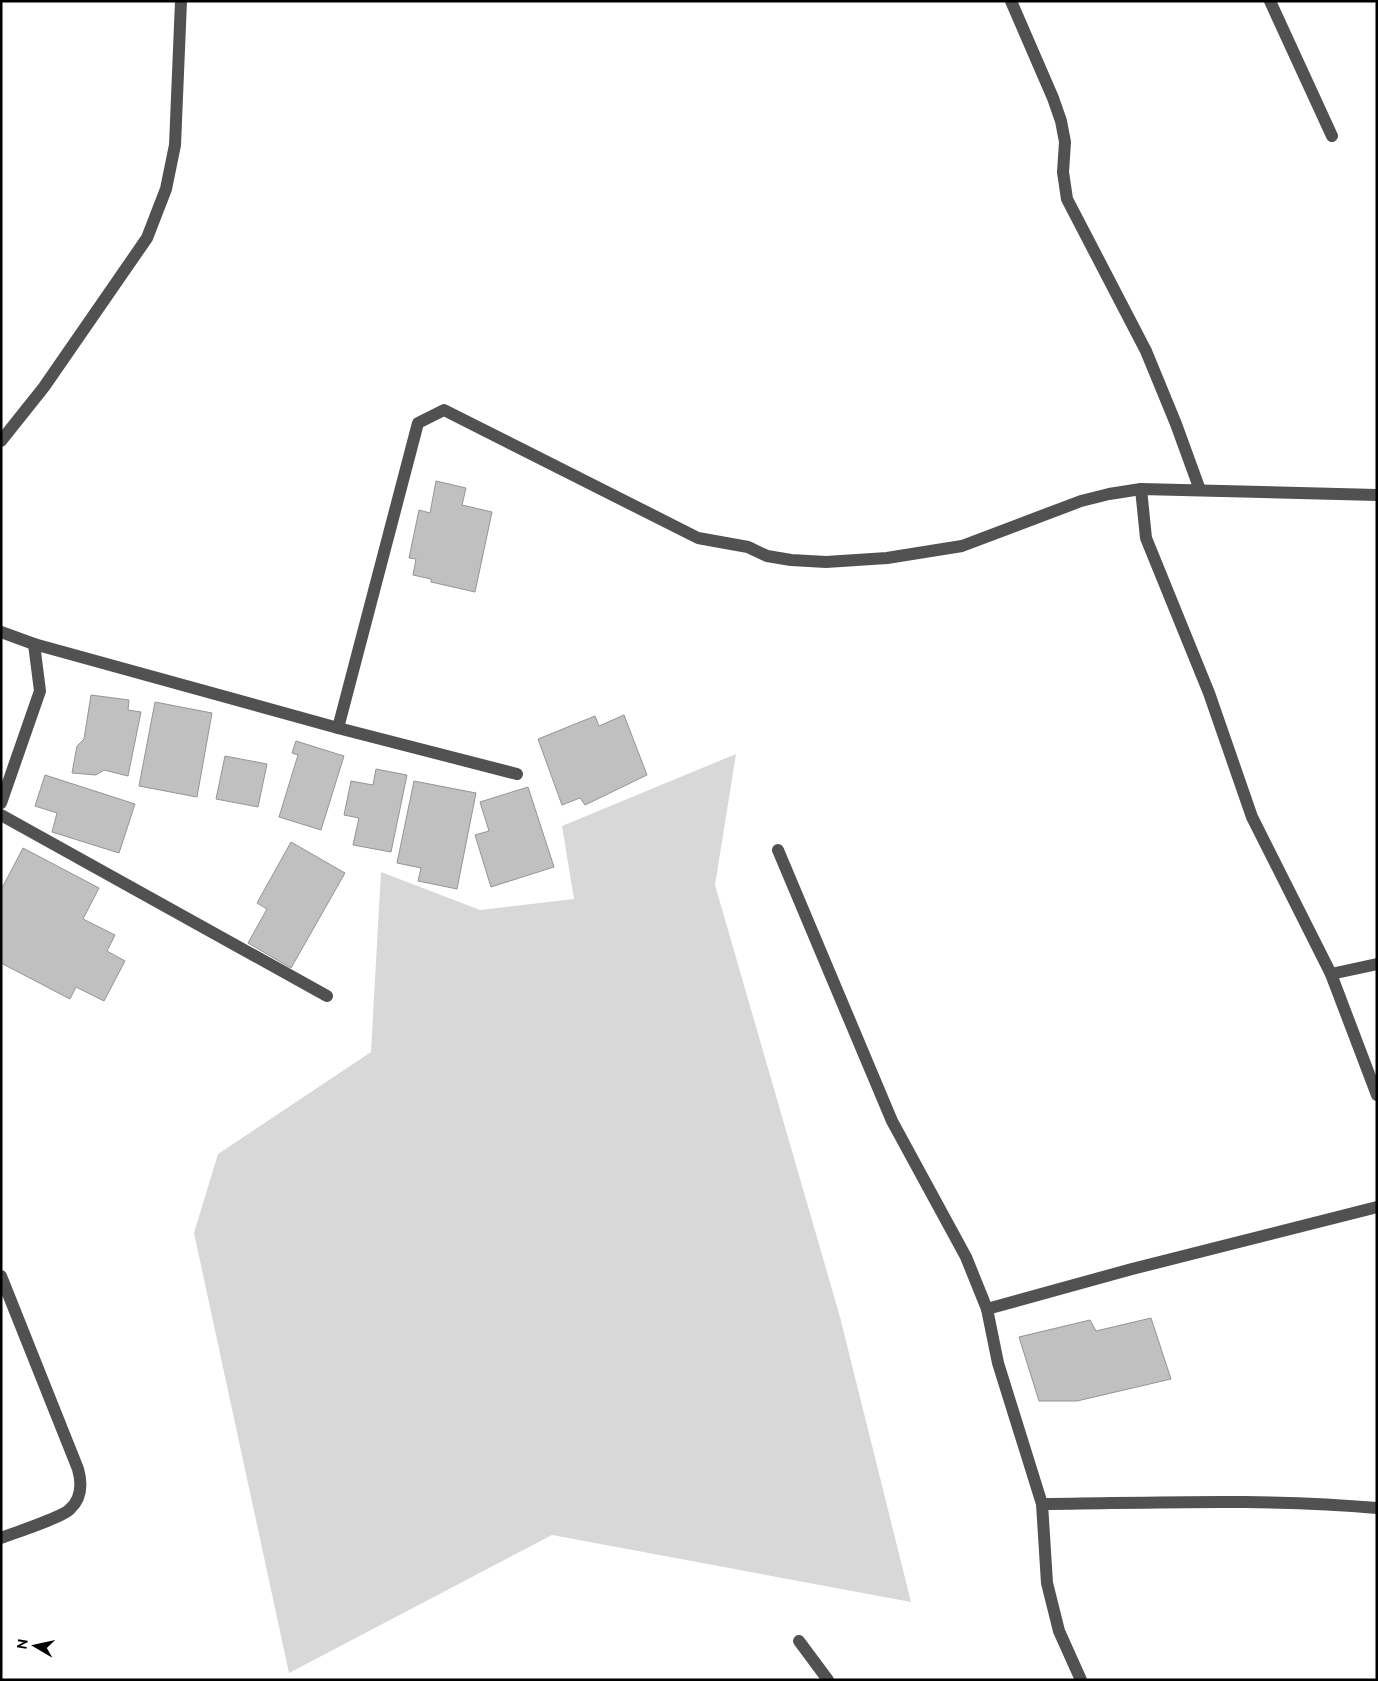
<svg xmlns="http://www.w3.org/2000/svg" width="1378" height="1681" font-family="Ubuntu,sans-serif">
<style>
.green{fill:#d8d8d8}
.building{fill:#c0c0c0;stroke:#959595}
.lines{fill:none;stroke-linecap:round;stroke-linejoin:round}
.minor{stroke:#515151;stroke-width:12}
</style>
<rect width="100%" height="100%" fill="#fff"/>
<polygon class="green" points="736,754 715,885 840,1317 911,1602 552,1535 289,1673 194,1233 218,1154 371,1052 381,872 480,910 574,899 562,826"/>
<g class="building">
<polygon points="436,481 466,488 462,505 492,512 475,592 431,582 431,579 413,575 416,559 409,558 419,510 430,513"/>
<polygon points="91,695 129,700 128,710 141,712 128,776 104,770 96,775 72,773 77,746 84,739"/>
<polygon points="155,702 212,713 197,797 139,786"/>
<polygon points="624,715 647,775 585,805 580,798 562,805 538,739 595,716 599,726"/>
<polygon points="296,741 344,756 321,830 279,817 298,755 292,753"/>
<polygon points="225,756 267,764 258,807 216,799"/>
<polygon points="376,769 407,775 391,852 353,845 359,818 344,815 351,781 373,785"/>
<polygon points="45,775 135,804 119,853 52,832 57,813 35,806"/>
<polygon points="414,781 476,793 457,889 418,881 421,868 397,863"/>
<polygon points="528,787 554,867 491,887 475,835 489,831 480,802"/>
<polygon points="291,842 345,873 291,968 248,943 267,909 257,903"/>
<polygon points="23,848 99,888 83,919 115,935 107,951 125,961 104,1001 76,987 70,999 1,963 1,890"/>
<polygon points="1151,1318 1171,1379 1077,1401 1039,1401 1019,1337 1090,1320 1096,1331"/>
</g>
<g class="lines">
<g class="minor">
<polyline points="1011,1 1053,98 1061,121 1065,142 1063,172 1067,199 1146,351 1176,424 1200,490"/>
<polyline points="1270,1 1332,136"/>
<polyline points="1,441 44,387 147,238 166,189 175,145 181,1"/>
<polyline points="1377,495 1141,489 1146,538 1209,693 1252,817 1331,974 1377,1095"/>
<polyline points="1,632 34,644 338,728 517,774"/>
<polyline points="338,728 418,423 444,410 698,538 748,547 767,556 791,560 826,562 887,558 962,546 1081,501 1109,494 1141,489"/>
<polyline points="1,803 40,691 34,644"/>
<polyline points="1,815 327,996"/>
<polyline points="778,850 892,1121 966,1257 987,1309"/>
<polyline points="1331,974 1377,964"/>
<path d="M1 1276 78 1469C82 1483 82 1498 70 1509 63 1517 14 1533 1 1538"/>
<polyline points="1042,1504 998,1363 987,1309 1132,1269 1377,1207"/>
<polyline points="799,1641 828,1680"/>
<path d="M1081 1680 1059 1631 1047 1583 1042 1504C1153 1503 1266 1498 1377 1508"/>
</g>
</g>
<rect width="1378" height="1681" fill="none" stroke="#000000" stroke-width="5"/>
<g transform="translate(35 1646) rotate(279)" stroke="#ffffff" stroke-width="4" paint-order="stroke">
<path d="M0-4L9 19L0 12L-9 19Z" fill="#000000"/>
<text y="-8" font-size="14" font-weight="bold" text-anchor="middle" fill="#000000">N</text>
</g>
</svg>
